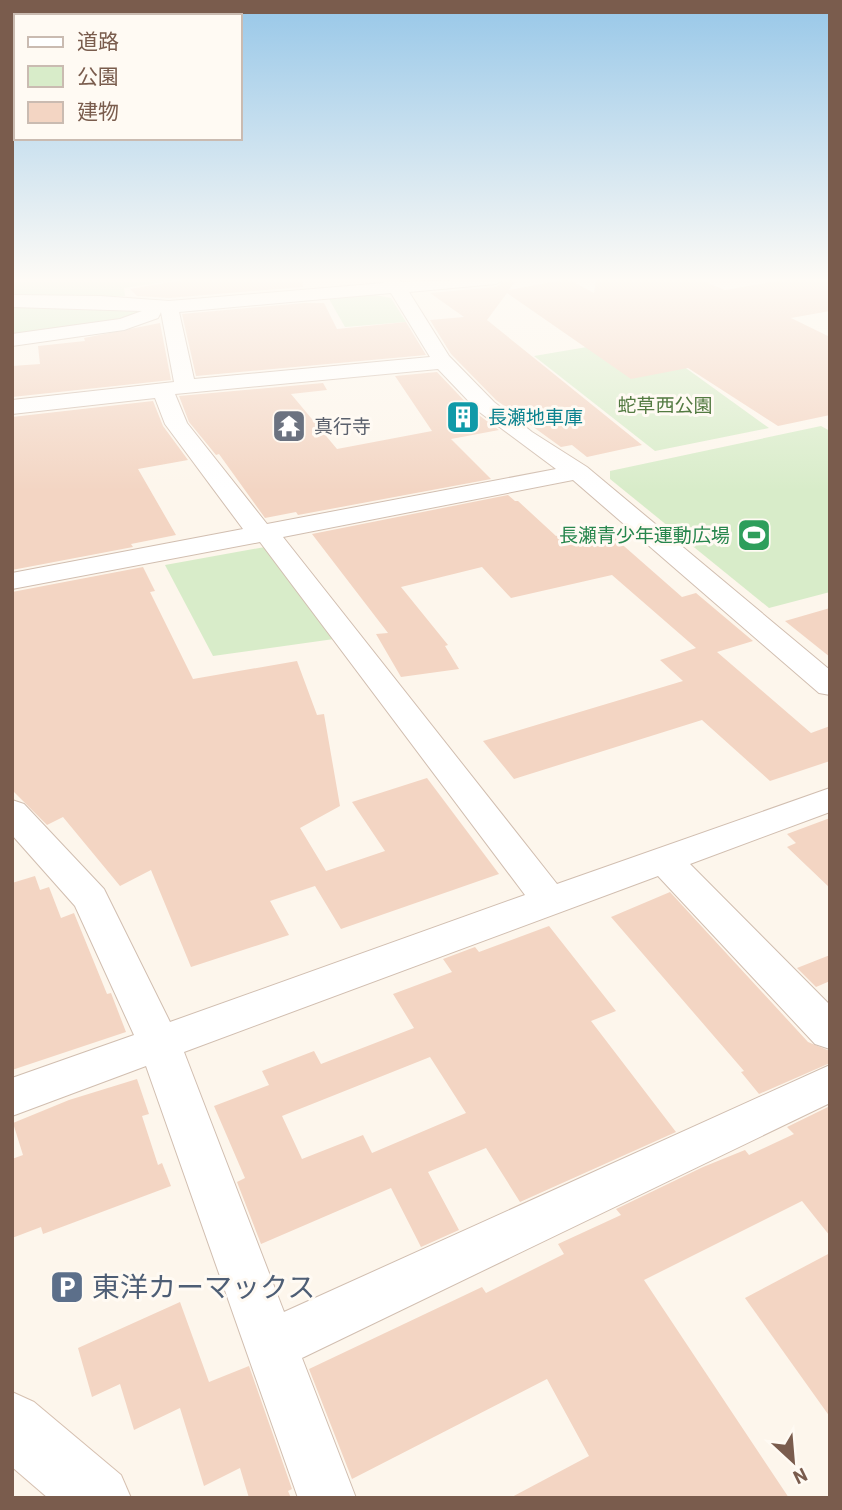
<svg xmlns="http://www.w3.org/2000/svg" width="842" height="1510" font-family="Barlow,'Noto Sans JP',sans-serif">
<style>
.green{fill:#d8ecc9}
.building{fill:#f3d5c3;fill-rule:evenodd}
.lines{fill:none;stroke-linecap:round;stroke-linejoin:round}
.street-casing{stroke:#d1beb0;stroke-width:2}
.secondary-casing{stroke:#d6c0b0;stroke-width:2}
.street{fill:#fff;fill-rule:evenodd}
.secondary{fill:#fff;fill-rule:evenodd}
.labels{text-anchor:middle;stroke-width:6;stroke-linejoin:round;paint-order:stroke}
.far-park-label{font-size:19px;fill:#537a41;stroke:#fffaf3}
.far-culture-label{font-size:19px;fill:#0d838f;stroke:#fffaf3;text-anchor:start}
.far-worship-label{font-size:19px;fill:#5b616d;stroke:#fffaf3;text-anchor:start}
.far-leisure-label{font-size:19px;fill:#27864d;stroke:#fffaf3;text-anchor:end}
.near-service-label{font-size:28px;fill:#4e5e75;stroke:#fffaf3;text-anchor:start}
</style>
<rect width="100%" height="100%" fill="#fdf6ec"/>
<g class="green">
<polygon points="12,279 184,279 124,288 125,296 12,296"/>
<polygon points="375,295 391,298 406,322 345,327 329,299"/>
<polygon points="12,305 146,309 135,317 12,335"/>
<polygon points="587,347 665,353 769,428 655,451 534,356"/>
<polygon points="821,426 830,431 830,592 769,608 610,479 610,471"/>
<polygon points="265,547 334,639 213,656 165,565"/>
</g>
<g class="building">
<polygon points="189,279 302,279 303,287 169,298 137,296 130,289"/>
<polygon points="508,279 517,279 509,290 568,279 594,293 596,279 698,279 725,290 789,279 830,279 830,311 791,318 830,337 830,415 778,426 688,368 631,379 507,293 487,320 642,445 587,457 572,445 561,447 496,400 451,354 430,320 464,317 430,293 496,287"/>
<polygon points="304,303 324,303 337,329 406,322 426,355 196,376 182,314"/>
<polygon points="160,323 171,380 12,397 12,366 40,364 38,346 85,341 84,338"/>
<polygon points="437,372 476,413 499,430 451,439 491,479 298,515 296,512 265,518 219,454 216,455 189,422 179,396 323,383 327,390 291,394 337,449 432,431 395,376"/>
<polygon points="153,401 163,426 188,460 138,469 176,535 131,544 133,547 12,570 12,417"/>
<polygon points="508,495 515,501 518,501 556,536 600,525 682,597 696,593 753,641 717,652 811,733 830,726 830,761 770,781 702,720 514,779 483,741 683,681 660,660 696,648 612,575 511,598 482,567 401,587 448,645 445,646 459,669 401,677 376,634 388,633 312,534"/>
<polygon points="143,567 155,591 150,592 193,679 297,661 317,715 324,714 340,806 300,828 326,871 385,851 352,802 427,778 499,874 341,929 315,886 270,901 289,935 191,967 151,870 120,886 63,817 47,825 12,790 12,592"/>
<polygon points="830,608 830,657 785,621"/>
<polygon points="830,818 830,888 787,847 796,843 787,834"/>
<polygon points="35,876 40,890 49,887 61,918 74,913 107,994 111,993 126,1032 12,1070 12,883"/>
<polygon points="670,892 808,1042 830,1051 830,1063 759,1094 741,1072 744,1071 611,917"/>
<path d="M549 926 616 1011 591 1021 676 1132 520 1202 486 1148 428 1172 459 1230 421 1247 391 1188 261 1244 237 1182 245 1178 214 1106 269 1085 262 1071 314 1051 321 1064 414 1028 393 994 452 972 443 959 475 947 479 952ZM430 1057 466 1113 372 1153 363 1135 302 1159 282 1116Z"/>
<polygon points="830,955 830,981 816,987 797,968"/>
<polygon points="137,1079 149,1114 142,1116 158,1165 162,1163 171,1186 43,1234 41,1227 12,1238 12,1159 23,1155 13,1123 69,1100"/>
<polygon points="830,1106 830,1236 802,1201 644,1280 789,1498 510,1498 589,1456 547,1379 352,1479 309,1369 482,1287 486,1293 564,1254 558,1244 621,1215 616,1209 703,1167 745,1150 749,1155 794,1134 787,1127"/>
<polygon points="830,1253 830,1417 745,1298"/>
<polygon points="180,1302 209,1382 249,1366 292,1489 288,1491 291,1498 249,1498 240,1468 204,1486 180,1408 134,1430 120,1384 92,1397 78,1348"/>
</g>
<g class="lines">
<g class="street-casing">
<path id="street" d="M381 279H399L401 282 505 279 496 284 409 292 449 356 494 402 532 432 587 467 830 670V695L819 693 573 480 283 537 557 884 830 788V812L690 864 830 1005V1049L815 1044 658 876 184 1052 284 1312 830 1065V1103L302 1358 356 1498H298L146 1066 12 1116V1078L134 1035 75 906 12 835V800L24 804 104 889 170 1022 525 895 260 542 12 589V573L243 529 165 424 155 398 12 414V400L174 382 161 312 158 318 124 330 12 346V334L120 319 142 311 12 307V295L100 296 169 301 384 283ZM391 293 430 357 194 379 179 312ZM438 369 478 411 556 469 267 524 187 423 175 394Z"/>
</g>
<g class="secondary-casing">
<polygon id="secondary" points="12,1392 34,1402 121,1475 131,1498 48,1498 12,1467"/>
</g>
<use href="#street" class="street"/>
<use href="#secondary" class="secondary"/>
</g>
<linearGradient id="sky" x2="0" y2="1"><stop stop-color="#97c7e8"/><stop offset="0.57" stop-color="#fefbf6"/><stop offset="1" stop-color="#fefbf6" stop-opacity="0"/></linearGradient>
<rect width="842" height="491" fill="url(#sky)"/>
<defs>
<g id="building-square" transform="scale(1.75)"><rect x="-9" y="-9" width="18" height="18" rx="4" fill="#0f9aa8" stroke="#fffaf3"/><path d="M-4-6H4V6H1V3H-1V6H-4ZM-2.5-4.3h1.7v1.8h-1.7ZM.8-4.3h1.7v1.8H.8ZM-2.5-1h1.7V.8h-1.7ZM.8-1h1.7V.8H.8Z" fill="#fff"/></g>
<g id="temple-square" transform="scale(1.75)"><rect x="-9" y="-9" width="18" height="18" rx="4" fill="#6b7280" stroke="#fffaf3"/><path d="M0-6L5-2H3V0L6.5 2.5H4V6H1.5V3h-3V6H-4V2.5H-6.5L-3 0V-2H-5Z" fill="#fff"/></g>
<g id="stadium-square" transform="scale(1.75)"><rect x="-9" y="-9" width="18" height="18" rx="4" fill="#2e9e5b" stroke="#fffaf3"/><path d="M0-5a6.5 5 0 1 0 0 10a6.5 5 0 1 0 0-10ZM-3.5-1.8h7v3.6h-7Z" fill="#fff"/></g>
<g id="parking-square" transform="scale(1.75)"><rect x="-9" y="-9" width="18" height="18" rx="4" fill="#5c6f8a" stroke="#fffaf3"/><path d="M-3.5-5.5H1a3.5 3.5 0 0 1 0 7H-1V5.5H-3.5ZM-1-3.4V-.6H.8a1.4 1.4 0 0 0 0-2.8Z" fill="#fff"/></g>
</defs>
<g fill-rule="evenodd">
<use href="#building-square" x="463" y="417"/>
<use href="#temple-square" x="289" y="426"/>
<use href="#stadium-square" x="754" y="535"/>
<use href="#parking-square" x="67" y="1287"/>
</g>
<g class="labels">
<g class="far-park-label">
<text x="665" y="412">蛇草西公園</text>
</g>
<g class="far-culture-label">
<text x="488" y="424">長瀬地車庫</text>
</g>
<g class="far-worship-label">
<text x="314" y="433">真行寺</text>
</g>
<g class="far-leisure-label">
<text x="730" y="542">長瀬青少年運動広場</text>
</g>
<g class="near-service-label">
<text x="92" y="1297">東洋カーマックス</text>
</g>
</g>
<rect width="842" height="1510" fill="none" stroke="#7a5c4d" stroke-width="28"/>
<rect x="14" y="14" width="228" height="126" fill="#fffaf3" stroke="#cabbb1" stroke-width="2"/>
<rect x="28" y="37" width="35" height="10" fill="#ffffff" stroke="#cabbb1" stroke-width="2"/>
<text x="77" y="49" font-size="21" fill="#7a5c4d">道路</text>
<rect x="28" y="66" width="35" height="21" fill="#d8ecc9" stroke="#cabbb1" stroke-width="2"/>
<text x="77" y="84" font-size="21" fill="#7a5c4d">公園</text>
<rect x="28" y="102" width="35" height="21" fill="#f3d5c3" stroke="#cabbb1" stroke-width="2"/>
<text x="77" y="119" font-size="21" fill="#7a5c4d">建物</text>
<g transform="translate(793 1461) rotate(154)" stroke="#fffaf3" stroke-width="5" paint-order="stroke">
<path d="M0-5L12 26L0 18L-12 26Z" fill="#7a5c4d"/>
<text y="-10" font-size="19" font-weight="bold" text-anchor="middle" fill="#7a5c4d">N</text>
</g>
</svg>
